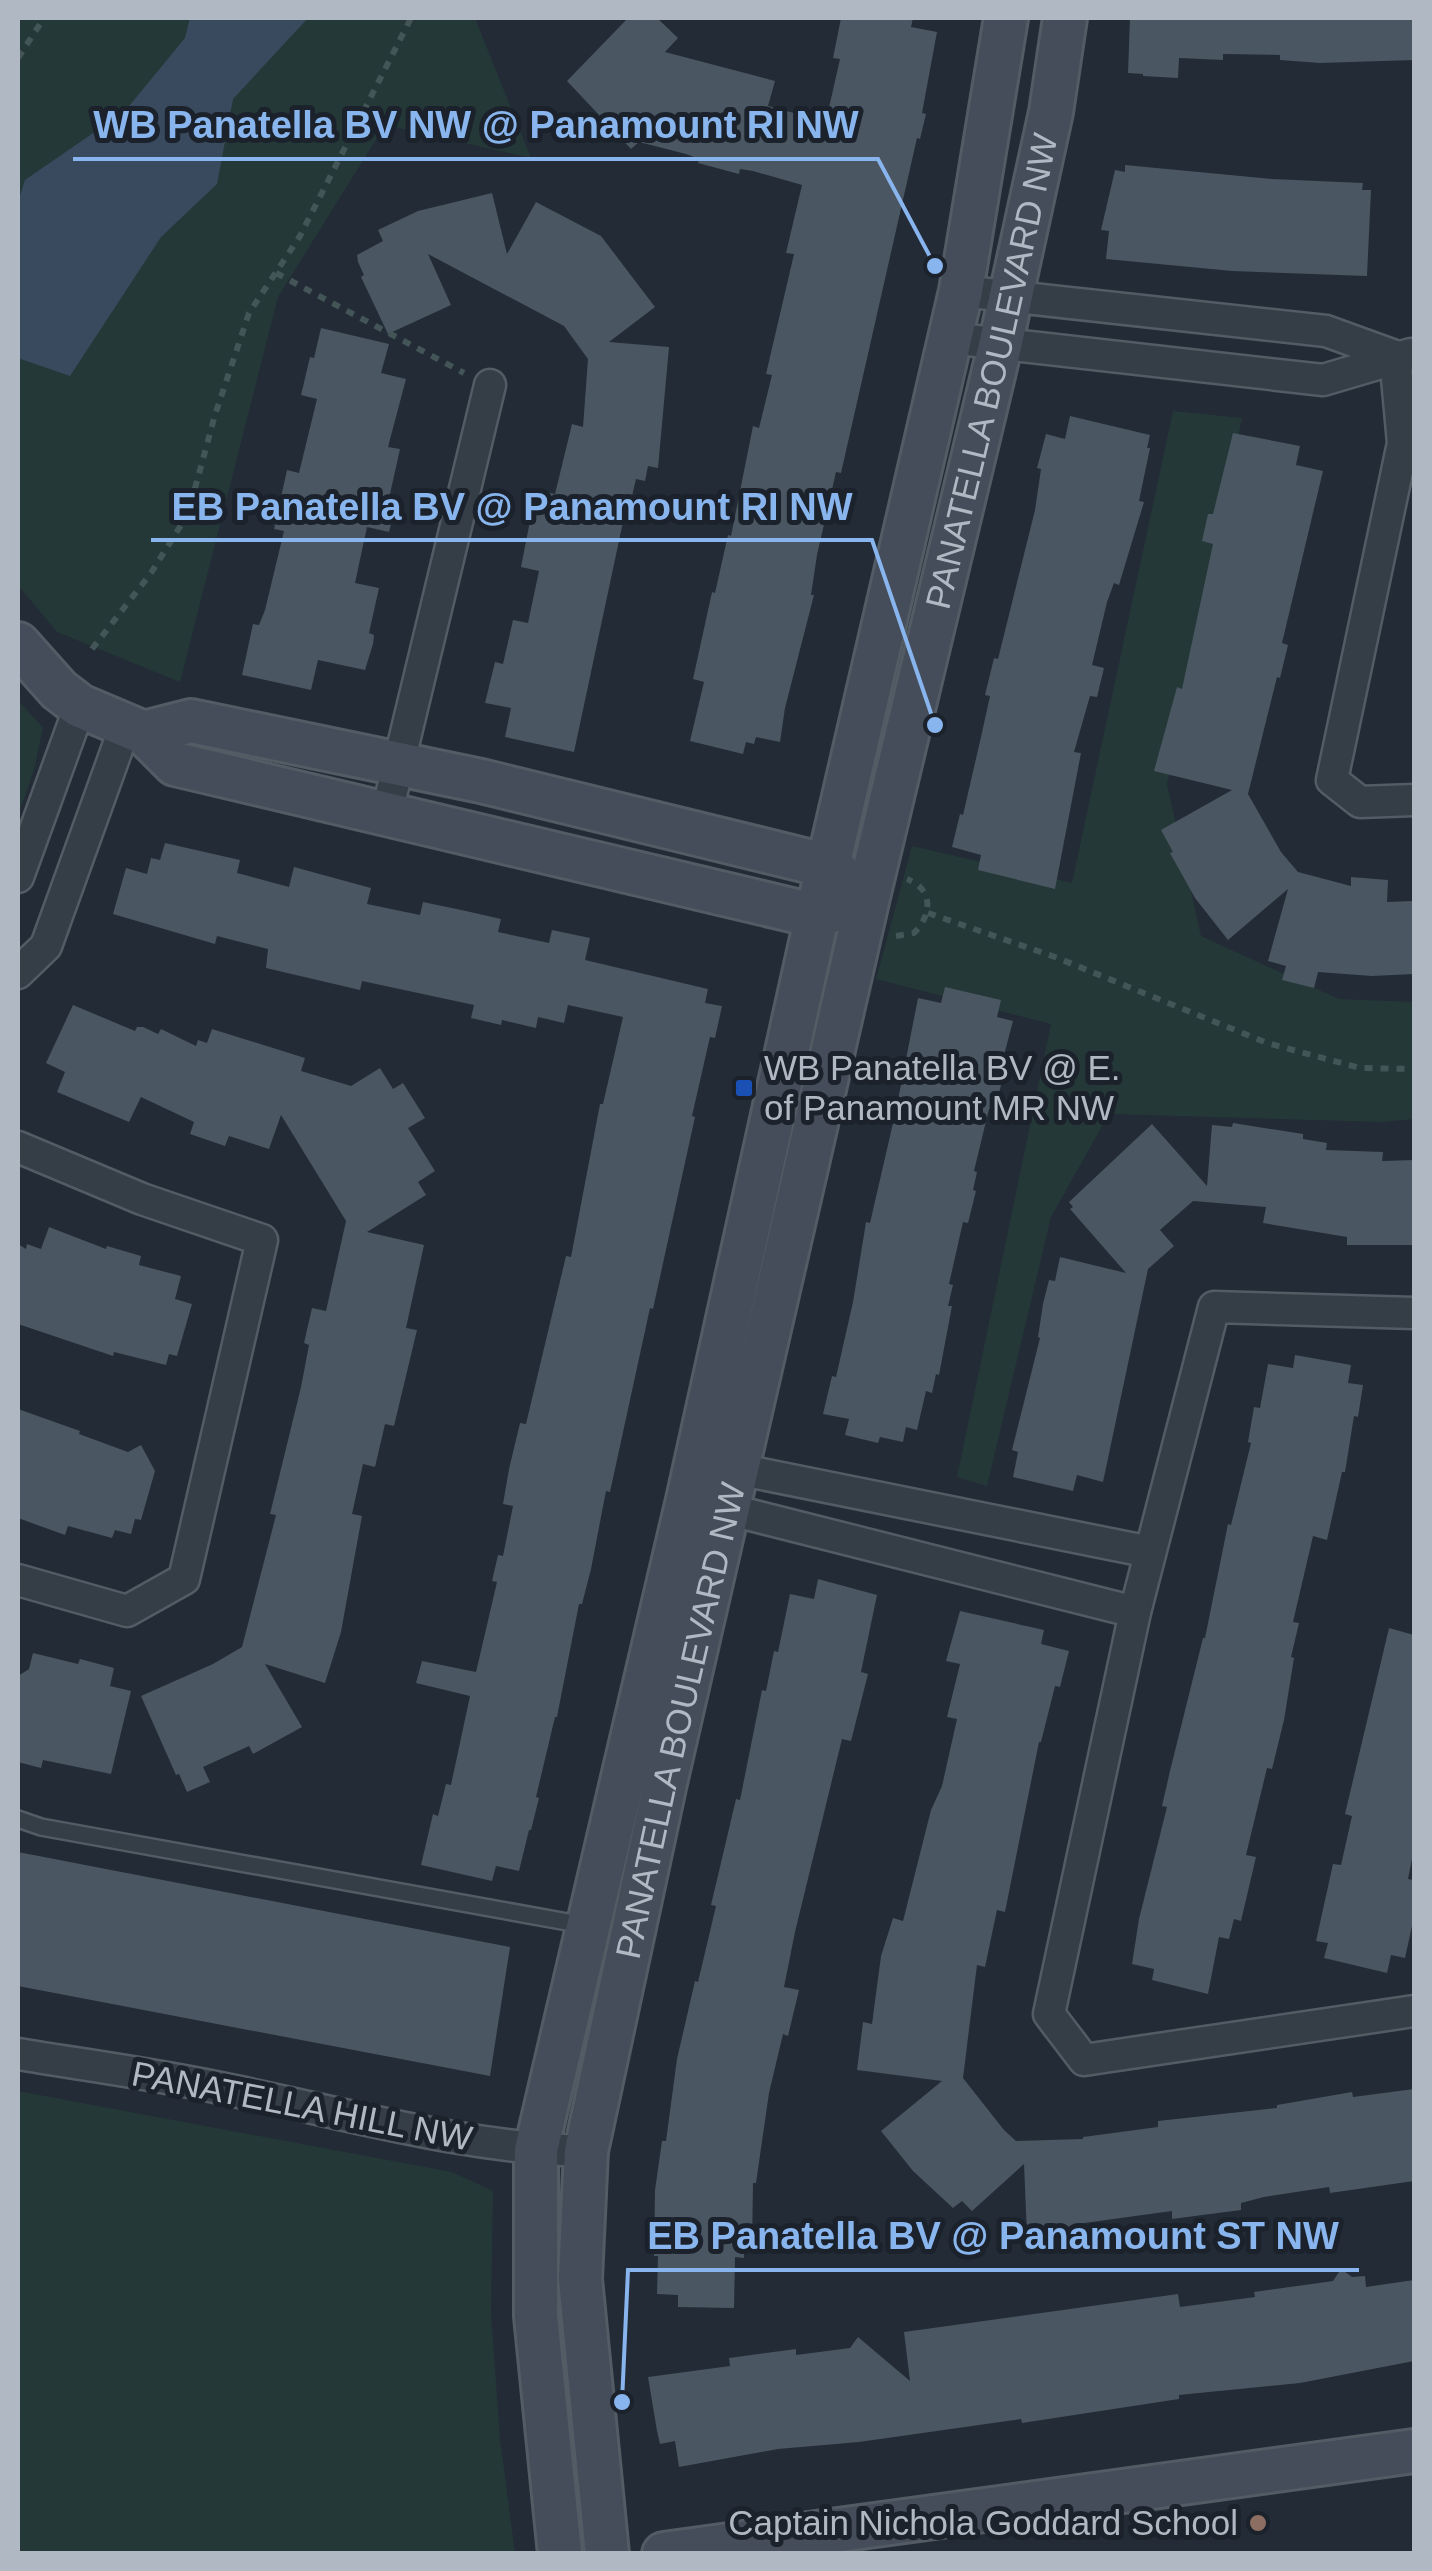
<svg xmlns="http://www.w3.org/2000/svg" width="1432" height="2571" font-family="Helvetica,sans-serif">
<style>
.green{fill:#253838}
.water{fill:#394a5e}
.building{fill:#4a5661}
.lines{fill:none;stroke-linecap:round;stroke-linejoin:round}
.lane-casing{stroke:#535b64;stroke-width:20}
.street-casing{stroke:#535b64;stroke-width:35}
.secondary-casing{stroke:#535b64;stroke-width:48}
.path{stroke:#435556;stroke-width:6;stroke-dasharray:8 8;stroke-linecap:butt}
.lane{stroke:#353d47;stroke-width:15}
.street{stroke:#353d47;stroke-width:30}
.secondary{stroke:#444d59;stroke-width:42}
.transit-dot{fill:#1a4fb4;stroke:#1b222b;stroke-width:4}
.education-dot{fill:#8d6e63;stroke:#1b222b;stroke-width:4}
.labels{text-anchor:middle;stroke-width:10;stroke-linejoin:round;paint-order:stroke}
.street-label{font-size:35px;fill:#b0b8c3;stroke:#1b222b}
.poi-label{font-size:35px;fill:#b0b8c3;stroke:#1b222b;text-anchor:start}
.leader{fill:none;stroke:#89b5ee;stroke-width:4}
.callout-dot{fill:#89b5ee;stroke:#1b222b;stroke-width:4}
.callout-label{font-size:38px;text-anchor:middle;font-weight:bold;fill:#89b5ee;stroke:#1b222b;stroke-width:10;stroke-linejoin:round;paint-order:stroke}
</style>
<rect width="100%" height="100%" fill="#222b36"/>
<g class="green">
<polygon points="22,18 475,18 531,158 385,125 278,297 180,682 57,632 18,585 18,22"/>
<polygon points="1173,411 1242,418 1167,784 1201,936 1339,999 1414,1002 1414,1119 1382,1122 1109,1114 1051,1217 987,1486 957,1477 1051,1024 876,979 912,846 1072,883"/>
<polygon points="18,700 43,728 34,770 18,816"/>
<polygon points="18,2091 452,2172 493,2191 491,2313 500,2439 515,2553 18,2553"/>
</g>
<polygon class="water" points="190,18 308,18 233,99 217,184 161,237 70,376 18,358 18,202 25,180 125,111 185,38"/>
<g class="building">
<polygon points="628,18 657,18 678,38 665,52 775,81 768,106 820,120 823,110 828,112 840,59 833,58 841,18 913,18 911,27 937,32 922,113 926,114 920,139 917,138 841,473 836,472 817,555 811,595 814,595 785,708 780,742 756,737 754,744 746,742 743,754 690,741 704,682 693,679 712,592 715,593 728,535 731,536 753,426 759,428 772,375 766,374 794,254 786,253 802,185 753,171 740,169 739,174 698,163 699,159 686,154 639,142 631,149 567,81"/>
<polygon points="1130,18 1414,18 1414,60 1320,63 1280,60 1280,55 1223,54 1223,60 1179,58 1178,78 1143,76 1143,74 1128,73"/>
<polygon points="1125,165 1272,179 1363,183 1362,190 1371,190 1367,276 1232,271 1106,259 1109,231 1101,230 1115,170 1125,172"/>
<polygon points="492,193 507,254 536,202 601,236 655,307 609,342 669,347 658,468 648,466 645,481 636,479 626,522 623,522 574,752 505,737 511,708 485,703 495,662 503,664 513,620 528,623 539,571 521,567 536,490 555,494 572,424 583,427 588,359 564,326 428,254 451,305 388,334 361,277 364,275 358,262 357,255 383,241 378,230 418,211"/>
<polygon points="321,328 389,344 381,373 406,379 388,447 400,449 390,494 398,496 389,532 367,527 355,583 379,588 369,633 374,635 373,644 365,670 318,660 311,690 242,675 253,624 259,625 265,610 284,531 274,529 287,470 299,473 317,399 301,395 310,357 314,358"/>
<polygon points="1070,416 1150,435 1147,448 1150,448 1139,501 1144,502 1119,585 1114,583 1107,602 1092,665 1104,668 1097,697 1090,696 1074,752 1081,753 1055,889 978,870 981,855 952,847 960,814 963,815 981,737 990,696 985,695 994,658 998,659 1035,510 1041,469 1037,468 1046,434 1065,439"/>
<polygon points="1233,433 1300,446 1296,465 1323,471 1282,643 1288,645 1280,678 1277,677 1248,794 1281,852 1298,872 1351,886 1351,877 1388,880 1387,902 1414,901 1414,974 1372,976 1318,972 1314,988 1282,980 1286,966 1268,961 1288,889 1228,940 1195,898 1170,853 1173,852 1161,830 1232,790 1154,771 1177,687 1182,689 1213,544 1202,541 1208,514 1213,514"/>
<polygon points="165,843 240,860 237,873 289,887 294,867 371,888 367,904 420,915 423,902 466,911 501,919 498,932 549,943 552,930 590,938 585,960 708,989 705,1003 722,1006 715,1038 710,1037 692,1116 695,1117 653,1309 650,1308 610,1492 606,1491 591,1569 582,1604 579,1604 557,1717 555,1717 536,1797 539,1798 531,1830 529,1830 519,1871 496,1866 492,1881 421,1865 433,1814 438,1816 446,1784 451,1785 470,1696 416,1683 422,1661 476,1672 497,1582 492,1581 498,1555 503,1556 513,1506 503,1504 509,1469 520,1423 526,1424 566,1256 571,1257 600,1104 603,1104 623,1017 568,1005 564,1023 538,1017 536,1028 502,1020 501,1025 471,1018 474,1005 362,981 360,990 266,968 268,949 217,936 215,944 113,914 126,868 147,874 151,858 160,860"/>
<polygon points="945,987 1001,1000 997,1017 1013,1021 1003,1059 1007,1060 995,1110 989,1109 974,1171 977,1172 973,1190 976,1191 968,1223 963,1222 949,1284 953,1285 948,1306 952,1306 939,1375 936,1374 932,1393 926,1391 917,1430 906,1427 903,1442 880,1437 878,1443 845,1435 849,1419 823,1414 832,1376 836,1377 853,1302 866,1222 870,1223 896,1110 918,998 941,1003"/>
<polygon points="73,1005 135,1031 137,1027 143,1027 158,1034 161,1029 196,1046 198,1040 207,1043 212,1029 305,1058 301,1071 351,1086 380,1068 393,1089 403,1083 425,1118 408,1128 435,1171 418,1182 426,1195 367,1232 424,1245 406,1328 417,1330 394,1426 385,1424 375,1467 363,1464 352,1514 362,1516 352,1571 341,1632 325,1683 265,1664 302,1727 253,1754 249,1746 203,1767 210,1782 187,1792 179,1774 176,1775 141,1696 213,1664 242,1647 276,1515 270,1514 301,1387 309,1345 304,1343 312,1308 326,1311 346,1221 281,1115 269,1149 229,1136 225,1146 190,1134 194,1122 141,1097 129,1122 57,1092 65,1072 46,1063"/>
<polygon points="1233,1123 1303,1134 1303,1139 1327,1143 1326,1150 1383,1152 1382,1161 1414,1160 1414,1245 1347,1245 1347,1237 1263,1223 1266,1207 1193,1201 1160,1230 1174,1246 1148,1269 1103,1482 1077,1475 1073,1491 1013,1477 1018,1452 1012,1450 1040,1338 1038,1337 1043,1304 1049,1280 1055,1281 1060,1257 1126,1273 1070,1209 1073,1207 1069,1202 1152,1124 1207,1186 1212,1125 1232,1127"/>
<polygon points="49,1227 106,1249 107,1246 141,1256 139,1265 181,1276 175,1299 192,1304 177,1356 169,1354 166,1365 114,1352 113,1356 18,1324 18,1244 26,1249 27,1244 41,1249"/>
<polygon points="1295,1355 1351,1365 1348,1383 1363,1385 1358,1417 1354,1416 1345,1472 1342,1472 1327,1540 1313,1536 1293,1622 1299,1623 1291,1657 1294,1658 1284,1720 1272,1769 1267,1768 1246,1855 1256,1857 1241,1921 1234,1919 1229,1939 1219,1937 1208,1994 1152,1980 1154,1969 1132,1964 1139,1919 1167,1807 1162,1806 1170,1771 1203,1638 1205,1638 1228,1524 1231,1525 1251,1443 1248,1442 1254,1407 1260,1408 1268,1364 1293,1368"/>
<polygon points="18,1409 80,1431 79,1434 128,1452 141,1445 155,1471 141,1520 135,1519 131,1534 115,1530 112,1538 68,1526 65,1535 18,1518"/>
<polygon points="818,1579 877,1595 861,1672 868,1674 851,1741 842,1739 795,1932 784,1987 799,1990 788,2036 783,2034 769,2093 756,2183 753,2183 752,2249 744,2249 744,2258 735,2257 734,2308 678,2307 678,2295 657,2294 658,2256 654,2256 655,2190 662,2141 666,2141 677,2059 695,1981 698,1982 716,1906 711,1905 736,1799 740,1800 762,1690 766,1691 774,1651 778,1652 790,1594 814,1599"/>
<polygon points="960,1611 1044,1630 1041,1644 1069,1651 1060,1687 1055,1686 1041,1742 1039,1742 1005,1912 997,1910 985,1967 977,1965 963,2078 1004,2130 1016,2141 1083,2139 1083,2137 1158,2127 1158,2121 1277,2108 1277,2105 1352,2092 1353,2097 1414,2089 1414,2181 1330,2193 1329,2187 1264,2197 1241,2203 1241,2210 1172,2219 1172,2211 1077,2224 1077,2235 1027,2235 1024,2164 972,2211 962,2201 953,2208 913,2171 881,2131 942,2081 857,2070 863,2022 872,2024 881,1956 893,1918 903,1921 931,1810 942,1786 957,1719 947,1717 960,1664 946,1661"/>
<polygon points="1389,1628 1414,1635 1414,1849 1408,1879 1414,1880 1414,1917 1405,1958 1391,1955 1387,1973 1324,1958 1328,1943 1316,1941 1333,1864 1341,1865 1352,1816 1345,1814"/>
<polygon points="33,1653 78,1664 80,1659 114,1668 110,1686 131,1691 111,1774 43,1760 41,1768 18,1762 18,1676 29,1669"/>
<polygon points="18,1852 510,1947 490,2076 18,1986"/>
<polygon points="1341,2269 1352,2277 1365,2276 1366,2287 1414,2280 1414,2361 1300,2383 1179,2395 1179,2399 1022,2423 1021,2419 859,2442 778,2449 679,2467 675,2441 660,2444 657,2431 648,2377 730,2366 729,2358 796,2349 796,2355 850,2348 858,2337 910,2381 904,2332 1178,2294 1180,2307 1255,2297 1254,2292 1333,2281"/>
</g>
<g class="lines">
<g class="lane-casing">
<polyline id="lane" points="18,1819 41,1827 584,1925"/>
</g>
<g class="street-casing">
<g id="street">
<polyline points="961,291 1326,331 1395,356"/>
<polyline points="950,338 1323,380 1411,354"/>
<polyline points="1395,356 1403,443 1332,780 1360,802 1414,800"/>
<polyline points="386,816 490,385"/>
<polyline points="18,877 80,706"/>
<polyline points="18,973 46,946 125,727"/>
<polyline points="18,1147 142,1199 262,1240 184,1579 127,1611 18,1580"/>
<polyline points="1414,1313 1214,1307 1135,1612 1049,2014 1084,2060 1414,2011"/>
<polyline points="717,1465 1150,1552"/>
<polyline points="711,1505 1135,1612"/>
<path d="M18 2054C85 2065 153 2074 220 2088 341 2112 462 2148 586 2151"/>
</g>
</g>
<g class="secondary-casing">
<g id="secondary">
<polyline points="18,644 59,690 80,706 144,733 175,764 817,916 844,906"/>
<polyline points="144,733 191,721 481,781 828,866 848,881"/>
<polyline points="560,2554 536,2316 536,2150 688,1500 828,866 961,291 1006,18"/>
<path id="s1" d="M607 2554 580 2279 586 2151 664 1787 868 897 1000 346 1051 112 1065 18"/>
<polyline points="664,2554 1414,2451"/>
</g>
</g>
<g class="path">
<polyline points="18,58 44,18"/>
<polyline points="276,273 464,373"/>
<polyline points="92,649 151,573 188,514 215,415 249,313 300,236 411,18"/>
<polyline points="928,913 1055,957 1267,1043 1360,1068 1414,1069"/>
<path d="M896 936 914 933C933 914 933 889 907 879"/>
</g>
<use href="#lane" class="lane"/>
<use href="#street" class="street"/>
<use href="#secondary" class="secondary"/>
</g>
<rect class="transit-dot" x="734" y="1078" width="20" height="20" rx="5"/>
<circle class="education-dot" cx="1258" cy="2523" r="10"/>
<g class="labels">
<g class="street-label">
<text dy="12" stroke="none"><textPath href="#s1" startOffset="2230">PANATELLA BOULEVARD NW</textPath></text>
<text dy="12" stroke="none"><textPath href="#s1" startOffset="845">PANATELLA BOULEVARD NW</textPath></text>
<text transform="translate(302 2106) rotate(11)" y="12">PANATELLA HILL NW</text>
</g>
<g class="poi-label">
<text x="764" y="1080">WB Panatella BV @ E.<tspan x="764" dy="40">of Panamount MR NW</tspan></text>
<text x="1238" y="2535" text-anchor="end">Captain Nichola Goddard School</text>
</g>
</g>
<path class="leader" d="M935 266L878 159H73M935 725L872 540H151M622 2402L628 2270H1359"/>
<g class="callout-dot">
<circle cx="935" cy="266" r="10"/>
<circle cx="935" cy="725" r="10"/>
<circle cx="622" cy="2402" r="10"/>
</g>
<g class="callout-label">
<text x="476" y="138">WB Panatella BV NW @ Panamount RI NW</text>
<text x="512" y="520">EB Panatella BV @ Panamount RI NW</text>
<text x="993" y="2249">EB Panatella BV @ Panamount ST NW</text>
</g>
<rect width="1432" height="2571" fill="none" stroke="#b0b8c3" stroke-width="40"/>
</svg>
